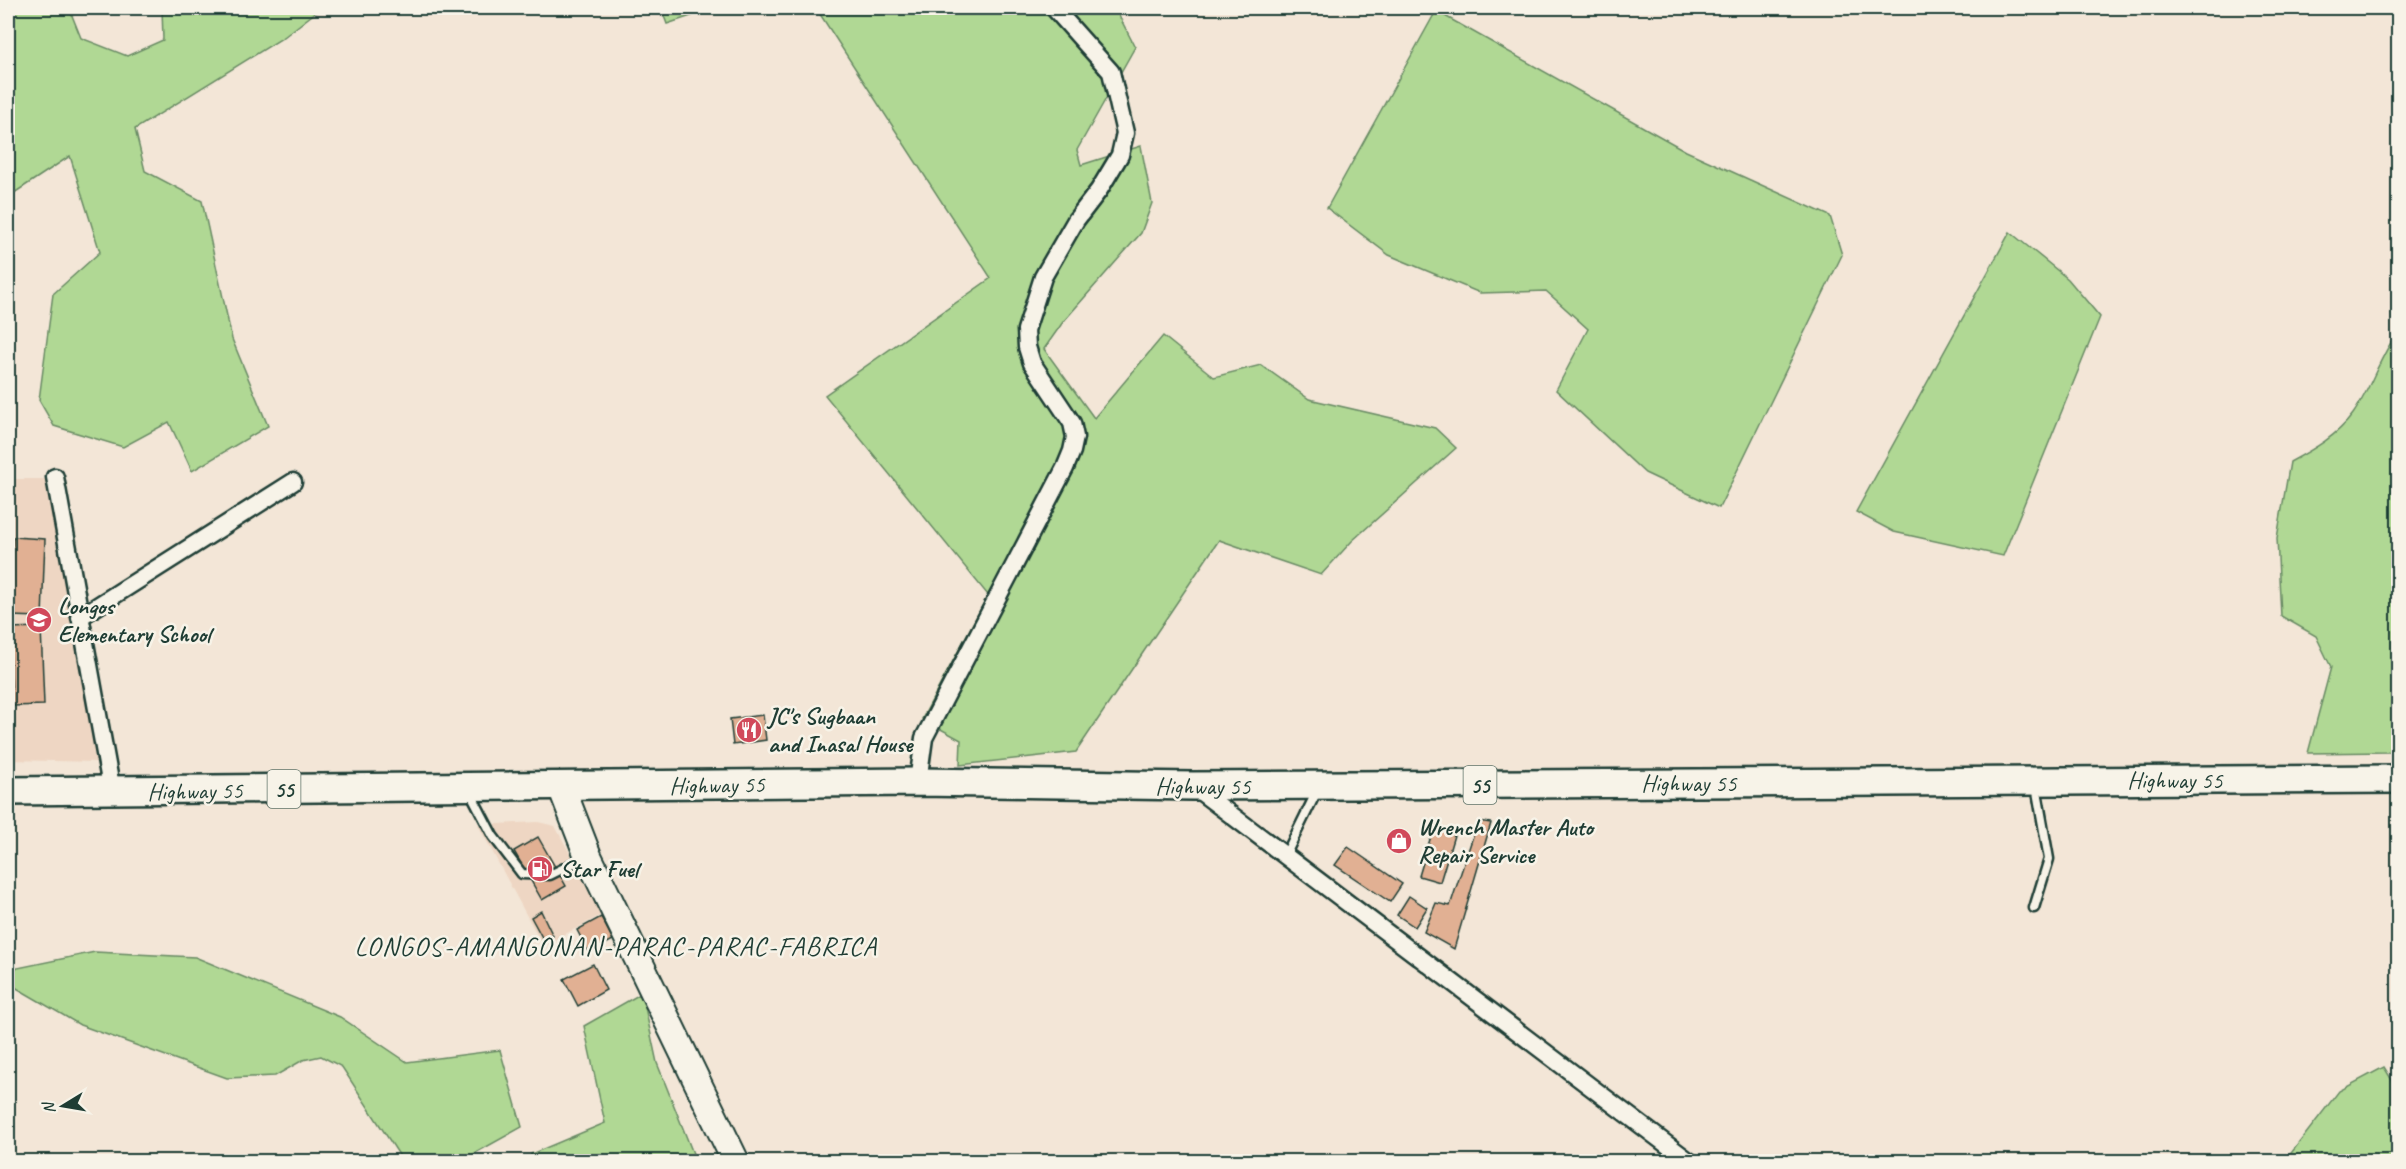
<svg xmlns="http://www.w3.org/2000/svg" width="2406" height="1169" font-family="Caveat,sans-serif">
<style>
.built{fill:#eed6c3}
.green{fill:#b0d894;stroke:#688a64;stroke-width:1.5}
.building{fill:#e1b093;stroke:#1f3d34;stroke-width:1.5}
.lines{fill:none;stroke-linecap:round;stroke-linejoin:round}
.service-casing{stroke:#1f3d34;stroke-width:13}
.minor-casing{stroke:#1f3d34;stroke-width:21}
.primary-casing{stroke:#1f3d34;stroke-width:30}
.trunk-casing{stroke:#1f3d34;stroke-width:32}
.service{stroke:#f7f3e8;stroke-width:8}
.minor{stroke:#f7f3e8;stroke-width:16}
.primary{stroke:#f7f3e8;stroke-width:26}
.trunk{stroke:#f7f3e8;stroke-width:27}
.labels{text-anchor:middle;stroke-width:5;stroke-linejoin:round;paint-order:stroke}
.shield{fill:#f7f3e8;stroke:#60746a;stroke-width:1.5}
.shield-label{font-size:22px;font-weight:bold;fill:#1f3d34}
.poi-label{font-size:24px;font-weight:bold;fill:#1f3d34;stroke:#f7f3e8;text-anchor:start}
.street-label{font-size:24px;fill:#1f3d34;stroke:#f7f3e8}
.quarter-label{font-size:27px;letter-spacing:1.5px;fill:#1f3d34;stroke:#f7f3e8}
</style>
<rect width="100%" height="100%" fill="#f3e6d7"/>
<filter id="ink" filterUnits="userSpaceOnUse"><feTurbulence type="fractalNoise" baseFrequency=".0167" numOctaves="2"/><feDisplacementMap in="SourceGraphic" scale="12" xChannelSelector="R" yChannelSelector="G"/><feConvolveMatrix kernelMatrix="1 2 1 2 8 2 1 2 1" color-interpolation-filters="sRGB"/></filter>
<g filter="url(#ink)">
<g class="built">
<polygon points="8,479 46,479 97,762 8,760"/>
<polygon points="538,822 555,826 603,914 543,946 478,825"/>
</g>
<g class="green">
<polygon points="8,8 69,8 81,38 127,56 163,40 162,8 321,8 284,37 135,129 145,171 202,201 232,339 268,426 192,471 169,422 123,447 54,426 39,400 53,294 100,252 70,156 8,197"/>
<polygon points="661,8 715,8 667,24"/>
<polygon points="816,8 1115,8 1135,47 1077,150 1081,165 1141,146 1152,203 1141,233 1063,322 1044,349 1094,418 1163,336 1214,377 1261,365 1309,399 1435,428 1456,448 1352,541 1321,575 1219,540 1076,752 960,765 961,740 922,719 988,595 825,395 991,278"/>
<polygon points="1436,11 1686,151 1830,216 1842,255 1719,508 1645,473 1556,390 1588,329 1546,291 1480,293 1389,255 1327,208"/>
<polygon points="2010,232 2068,279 2100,317 2003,556 1894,532 1856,512"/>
<path d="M2398 332V746L2390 752 2308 753 2331 667 2316 636 2281 616 2277 538 2290 462C2314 449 2337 436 2353 414 2371 389 2379 357 2398 332Z"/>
<polygon points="95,952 195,957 340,1017 407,1062 500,1050 522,1127 461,1161 403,1161 342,1067 321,1056 303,1060 275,1076 227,1078 80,1025 8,983 8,970"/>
<polygon points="642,993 657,1063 696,1161 529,1162 531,1154 605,1123 584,1026"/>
<polygon points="2384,1067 2398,1090 2398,1161 2285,1161 2339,1091"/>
</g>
<g class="building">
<polygon points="13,537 45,539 42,617 10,616"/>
<polygon points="41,627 44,705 12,706 10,628"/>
<polygon points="763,715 766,740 733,745 730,719"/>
<polygon points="1478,821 1491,823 1454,949 1424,932 1436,903 1450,906"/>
<polygon points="1434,826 1455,832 1440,882 1419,876"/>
<polygon points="538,837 566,886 542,900 514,851"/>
<polygon points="1348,847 1402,884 1390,902 1335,865"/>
<polygon points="1409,896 1427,908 1415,927 1397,915"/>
<polygon points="541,911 553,936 544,941 531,917"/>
<polygon points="601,917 613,940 589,953 577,930"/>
<polygon points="593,964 606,990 578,1006 564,979"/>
</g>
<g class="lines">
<g class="service-casing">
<g id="service">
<polyline points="470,792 493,836 522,874 550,875 584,858"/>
<polyline points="1285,856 1318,789"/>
<polyline points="2034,908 2049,859 2036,786"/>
</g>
</g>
<g class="minor-casing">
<g id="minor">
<polyline points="55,477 112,792"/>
<polyline points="80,617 293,482"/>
<polyline points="918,782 924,738 1065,468 1072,451 1075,437 1072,423 1032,363 1027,347 1026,330 1043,277 1076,220 1099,190 1120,155 1125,133 1111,72 1054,8"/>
<polyline points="1193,786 1690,1162"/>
</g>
</g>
<g class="primary-casing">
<polyline id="primary" points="561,786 588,856 736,1162"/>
</g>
<g class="trunk-casing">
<polyline id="trunk" points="8,791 918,782 1193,786 2398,779"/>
</g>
<use href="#service" class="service"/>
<use href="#minor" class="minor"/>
<use href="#primary" class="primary"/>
<use href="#trunk" class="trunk"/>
</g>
</g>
<defs>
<g id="school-disc" transform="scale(1.35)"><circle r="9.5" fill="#d1495b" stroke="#f7f3e8"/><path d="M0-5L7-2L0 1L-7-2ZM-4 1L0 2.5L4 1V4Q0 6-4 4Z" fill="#fff"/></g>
<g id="restaurant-disc" transform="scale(1.35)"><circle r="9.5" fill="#d1495b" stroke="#f7f3e8"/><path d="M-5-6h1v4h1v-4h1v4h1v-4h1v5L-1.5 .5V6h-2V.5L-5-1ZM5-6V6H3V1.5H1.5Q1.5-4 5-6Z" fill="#fff"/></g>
<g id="shop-disc" transform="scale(1.35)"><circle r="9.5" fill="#d1495b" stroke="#f7f3e8"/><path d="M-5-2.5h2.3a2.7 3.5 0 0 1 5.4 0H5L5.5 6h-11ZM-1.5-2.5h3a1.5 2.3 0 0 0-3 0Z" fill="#fff"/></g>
<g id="fuel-disc" transform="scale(1.35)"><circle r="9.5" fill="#d1495b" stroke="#f7f3e8"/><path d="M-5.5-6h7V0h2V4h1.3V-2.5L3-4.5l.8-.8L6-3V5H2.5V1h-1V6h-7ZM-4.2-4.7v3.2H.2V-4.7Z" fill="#fff"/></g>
</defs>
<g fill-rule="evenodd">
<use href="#school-disc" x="39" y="620"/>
<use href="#restaurant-disc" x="749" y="730"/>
<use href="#shop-disc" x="1399" y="841"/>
<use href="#fuel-disc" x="540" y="869"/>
</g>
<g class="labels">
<g class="shield">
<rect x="1463.5" y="766" width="33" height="38" rx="4.5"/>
<rect x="267.5" y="770" width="33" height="38" rx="4.5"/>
</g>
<g class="shield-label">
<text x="1480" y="793">55</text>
<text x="284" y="797">55</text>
</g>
<g class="poi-label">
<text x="58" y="614">Longos<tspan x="58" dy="28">Elementary School</tspan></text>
<text x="768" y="724">JC's Sugbaan<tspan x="768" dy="28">and Inasal House</tspan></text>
<text x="1418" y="835">Wrench Master Auto<tspan x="1418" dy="28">Repair Service</tspan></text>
<text x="560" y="877">Star Fuel</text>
</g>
<g class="street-label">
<text x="2175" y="788">Highway 55</text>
<text x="1689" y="791">Highway 55</text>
<text transform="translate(717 785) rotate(-1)" y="8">Highway 55</text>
<text x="1203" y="794">Highway 55</text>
<text transform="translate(195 791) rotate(-1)" y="8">Highway 55</text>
</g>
<g class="quarter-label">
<text x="616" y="955">LONGOS-AMANGONAN-PARAC‑PARAC-FABRICA</text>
</g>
</g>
<rect width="2406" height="1169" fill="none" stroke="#f7f3e8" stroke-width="30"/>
<rect x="15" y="15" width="2376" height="1139" fill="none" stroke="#1f3d34" stroke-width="2" filter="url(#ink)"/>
<g transform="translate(63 1106) rotate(259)" stroke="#f7f3e8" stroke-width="4.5" paint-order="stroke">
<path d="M0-4.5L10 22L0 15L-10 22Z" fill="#1f3d34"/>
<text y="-9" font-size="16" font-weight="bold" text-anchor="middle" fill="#1f3d34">N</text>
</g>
</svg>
